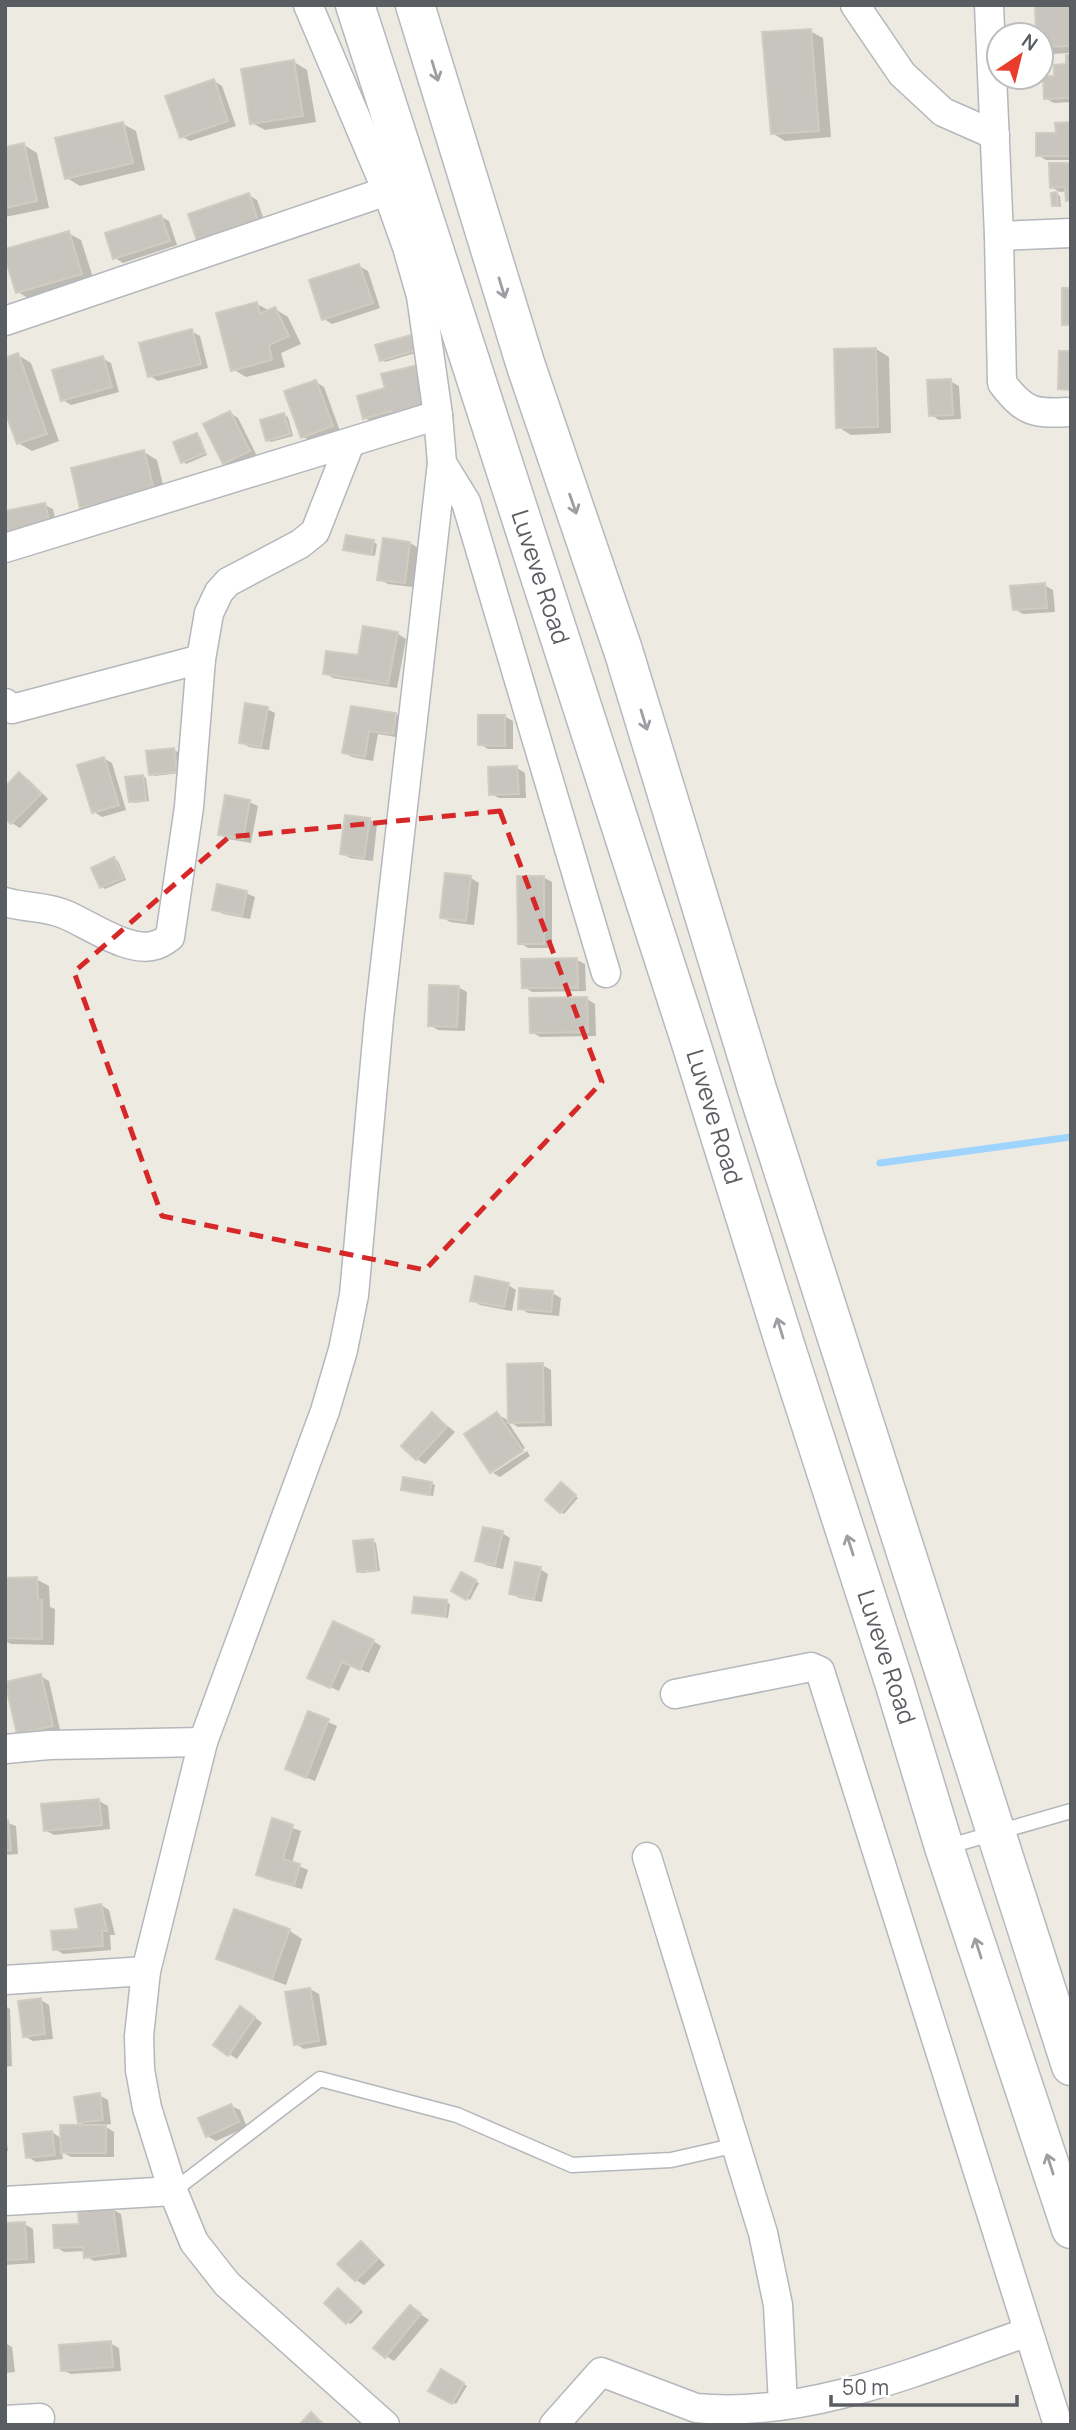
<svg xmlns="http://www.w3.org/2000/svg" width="1076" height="2430" font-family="Manrope,sans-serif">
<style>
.shadow{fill:#0003}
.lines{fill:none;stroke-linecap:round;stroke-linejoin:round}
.stream{stroke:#9fd4ff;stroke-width:7}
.building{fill:#c8c4be;stroke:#d1ccc0;stroke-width:2}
.lane-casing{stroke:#b4b7bc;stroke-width:17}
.street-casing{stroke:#b4b7bc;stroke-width:31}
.secondary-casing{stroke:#b5b8be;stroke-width:41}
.lane{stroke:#fff;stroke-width:14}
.street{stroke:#fff;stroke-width:28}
.secondary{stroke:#fff;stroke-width:38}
.oneway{stroke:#9c9ea1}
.marked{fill:none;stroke:#d62828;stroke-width:5;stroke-dasharray:14 9;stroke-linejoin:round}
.labels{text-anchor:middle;stroke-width:5;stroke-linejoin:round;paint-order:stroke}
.street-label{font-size:24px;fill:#5a5d62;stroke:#fff}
</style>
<rect width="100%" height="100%" fill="#edeae1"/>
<g class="shadow">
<polygon points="1071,5 1071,53 1052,54 1041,48 1041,35 1038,35"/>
<polygon points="810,31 823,38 831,137 785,141 772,133"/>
<polygon points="1071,57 1071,102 1054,103 1045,98 1056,78 1068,66"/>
<polygon points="294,62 307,70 316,122 265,130 252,123"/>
<polygon points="214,81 222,86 236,126 190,141 181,136"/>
<polygon points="123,124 136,131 145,170 80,186 67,178"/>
<polygon points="1057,124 1071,124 1071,160 1046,160 1038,155 1058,134"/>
<polygon points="24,145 37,153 49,208 5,217 5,149"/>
<polygon points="1071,164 1071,202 1067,200 1067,191 1060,192 1051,187"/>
<polygon points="1056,194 1060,196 1061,207 1053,205"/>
<polygon points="249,195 257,200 267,228 208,248"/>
<polygon points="160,216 169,221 177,245 123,263 115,258"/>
<polygon points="68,233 81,240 94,281 31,300 18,292"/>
<polygon points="359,266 368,271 380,308 332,324 324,319"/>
<polygon points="257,304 270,311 275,309 288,317 301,344 281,353 285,367 246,377 233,369"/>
<polygon points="191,331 200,336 208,368 158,381 150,376"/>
<polygon points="411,337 415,339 419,352 385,362 382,360"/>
<polygon points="876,349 889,357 891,433 851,435 838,427"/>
<polygon points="18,355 31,363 59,441 32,451 18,443"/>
<polygon points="102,358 111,363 119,392 71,405 63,400"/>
<polygon points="950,381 959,386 961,419 939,420 931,415"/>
<polygon points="316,382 324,387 340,431 310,441 302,436"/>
<polygon points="387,389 437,411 373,423 365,418"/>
<polygon points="230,413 238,418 257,456 232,468 224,463"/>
<polygon points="284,415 288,417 293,436 271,442 267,440"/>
<polygon points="197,435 200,437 207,455 186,464 183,461"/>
<polygon points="144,452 157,460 166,497 95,514 82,507"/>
<polygon points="45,505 53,509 58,533 7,537 5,513"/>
<polygon points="373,542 377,544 375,556 345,549"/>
<polygon points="410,543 418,548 413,587 388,584 379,579"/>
<polygon points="1044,585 1053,590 1055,612 1023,614 1014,609"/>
<polygon points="398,634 406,639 397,688 333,678 325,673 360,657"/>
<polygon points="352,708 396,714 404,719 402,738 378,734 373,761 352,757 344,752"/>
<polygon points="267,709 275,713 269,750 249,747 241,742"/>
<polygon points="504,716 513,721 513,749 488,749 480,744"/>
<polygon points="174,750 178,752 180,773 155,776 151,774"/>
<polygon points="103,758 112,763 126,810 102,817 94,812"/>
<polygon points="517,768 525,773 526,798 499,798 491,794"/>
<polygon points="20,775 28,779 48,799 20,828 12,823"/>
<polygon points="143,776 146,778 149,801 134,803 131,801"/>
<polygon points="249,802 258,806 251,843 228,839 220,834"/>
<polygon points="369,819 377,824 373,861 350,858 342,853"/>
<polygon points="114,859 118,861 126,880 105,889 102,887"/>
<polygon points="543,877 552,882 552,948 528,948 520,943"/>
<polygon points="471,878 479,883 474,925 450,922 442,917"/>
<polygon points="246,893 255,897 250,919 223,914 214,909"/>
<polygon points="577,960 585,964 586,991 532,992 524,987"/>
<polygon points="458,987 467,992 465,1031 438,1030 430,1025"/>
<polygon points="587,999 595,1004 596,1036 540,1037 532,1032"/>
<polygon points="508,1285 516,1290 512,1311 480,1305 472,1300"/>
<polygon points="552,1293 561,1298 559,1316 528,1313 520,1308"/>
<polygon points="542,1365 551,1370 552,1426 518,1427 510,1422"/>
<polygon points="433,1414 455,1432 425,1464 417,1459"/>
<polygon points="497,1414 506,1419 525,1448 492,1469 492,1472 491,1472"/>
<polygon points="527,1451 530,1456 500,1477 493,1473"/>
<polygon points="431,1483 435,1485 433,1496 403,1489"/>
<polygon points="565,1486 578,1498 564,1514 561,1512"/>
<polygon points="502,1533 510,1538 503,1569 486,1565 477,1560"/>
<polygon points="373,1541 376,1543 380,1571 362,1573 358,1571"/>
<polygon points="540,1569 548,1574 542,1602 519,1598 511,1593"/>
<polygon points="462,1574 479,1583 470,1600 453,1591"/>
<polygon points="36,1579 49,1586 50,1607 55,1609 54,1645 11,1644 5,1641 5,1580"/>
<polygon points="446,1602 450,1604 448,1618 414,1612"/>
<polygon points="373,1641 381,1646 369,1673 351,1665 339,1691 309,1677"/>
<polygon points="40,1676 49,1681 60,1730 27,1738 18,1733"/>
<polygon points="309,1713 337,1726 315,1781 295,1773"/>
<polygon points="99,1801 108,1806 110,1829 54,1835 45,1830"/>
<polygon points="273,1821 301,1831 292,1863 308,1870 302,1889 266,1879 258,1874"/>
<polygon points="5,1822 16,1826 18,1854 5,1855"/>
<polygon points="101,1905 109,1910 115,1935 110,1935 111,1950 63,1954 55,1949 81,1930"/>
<polygon points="235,1911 290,1931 302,1939 286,1985 232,1965 219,1958"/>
<polygon points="310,1989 319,1994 327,2045 304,2049 296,2044"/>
<polygon points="41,2000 49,2005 53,2039 33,2041 24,2036"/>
<polygon points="5,2006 10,2009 12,2066 5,2067"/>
<polygon points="249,2013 262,2023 237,2059 229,2054"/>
<polygon points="99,2095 108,2100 111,2124 103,2125 114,2132 114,2157 71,2157 62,2152 63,2159 36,2162 28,2157 52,2132 62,2139 87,2127 79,2122"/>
<polygon points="231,2106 240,2110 247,2127 216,2141 207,2136"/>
<polygon points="5,2127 8,2151 5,2151"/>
<polygon points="112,2209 121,2214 127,2257 94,2261 86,2256 85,2251 64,2252 56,2247 81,2226"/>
<polygon points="24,2224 33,2229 35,2263 5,2265 5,2225"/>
<polygon points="361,2243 369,2248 385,2265 364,2285 356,2280"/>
<polygon points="342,2293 363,2312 351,2324 347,2322"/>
<polygon points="410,2307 429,2320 394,2361 386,2356"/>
<polygon points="5,2343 12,2347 15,2372 5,2373"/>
<polygon points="110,2343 119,2348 121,2371 71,2374 62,2370"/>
<polygon points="442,2371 467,2386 456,2404 431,2390"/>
</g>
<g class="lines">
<polyline class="stream" points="880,1163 1071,1137"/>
</g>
<g class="building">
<polygon points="1035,5 1071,5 1071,46 1041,47 1041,35 1036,35"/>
<polygon points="811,29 819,131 771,134 762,32"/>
<polygon points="1066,55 1071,55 1071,98 1044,99 1043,76 1054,76 1054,65 1066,64"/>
<polygon points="294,60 303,116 250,124 241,69"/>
<polygon points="214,79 228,121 180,138 165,96"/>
<polygon points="1070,111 1071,156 1036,156 1036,133 1056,133 1055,123 1070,122"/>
<polygon points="123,122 133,163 65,179 55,138"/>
<polygon points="24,143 37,201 5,208 5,147"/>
<polygon points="1049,163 1071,163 1071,201 1066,201 1065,187 1050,188"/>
<polygon points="1057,192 1058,206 1052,206 1051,193"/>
<polygon points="249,193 259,224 198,244 188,214"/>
<polygon points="161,215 170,241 113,259 105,233"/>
<polygon points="69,231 82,274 16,293 5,258 5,249"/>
<polygon points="359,264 373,303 322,320 309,280"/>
<rect x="1062" y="288" width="9" height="37"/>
<polygon points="257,302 260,314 275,307 289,336 269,345 272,360 231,371 216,313"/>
<polygon points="192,329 201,364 148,377 139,343"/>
<polygon points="411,335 416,350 380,361 375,345"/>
<polygon points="876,348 878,427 836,428 834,349"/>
<polygon points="1059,351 1071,351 1071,390 1058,389"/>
<polygon points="18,353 47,434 17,444 5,412 5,358"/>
<polygon points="103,356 112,387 61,401 52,370"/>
<polygon points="418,365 429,406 392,416 391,411 363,419 357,396 385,388 381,374"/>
<polygon points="951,379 953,415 929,416 927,380"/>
<polygon points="316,380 333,426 301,438 284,391"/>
<polygon points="230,411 250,451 223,464 203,424"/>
<polygon points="284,413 290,434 266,441 260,420"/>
<polygon points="197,433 205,453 181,463 173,442"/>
<polygon points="144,450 154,490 80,508 71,468"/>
<polygon points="45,503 51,529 6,538 5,511"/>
<polygon points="346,535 374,540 371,555 343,550"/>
<polygon points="383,538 410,542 405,583 377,580"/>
<polygon points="1045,583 1047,608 1013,610 1010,586"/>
<polygon points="363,626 398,632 388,684 323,674 326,651 358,655"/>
<polygon points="245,703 268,707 261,747 239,743"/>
<polygon points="351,706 396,713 393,734 369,731 365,757 342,753"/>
<polygon points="478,715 505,715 505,746 478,745"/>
<polygon points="174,748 177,772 149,775 146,751"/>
<polygon points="104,757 119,805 92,813 77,765"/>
<polygon points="517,766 519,794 489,795 488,767"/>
<polygon points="19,772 41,794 11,824 5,819 5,787"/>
<polygon points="143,775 146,800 129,802 125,777"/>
<polygon points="225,795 250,800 243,839 218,835"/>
<polygon points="345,815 370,818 364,858 340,854"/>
<polygon points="114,857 123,878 100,888 91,868"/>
<polygon points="445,873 471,876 466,921 440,918"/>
<polygon points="517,876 544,876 544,944 518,944"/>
<polygon points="217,884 247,891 242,916 212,910"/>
<polygon points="577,958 578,988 522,988 521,959"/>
<polygon points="429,985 459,986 457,1027 428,1026"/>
<polygon points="587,997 588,1032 530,1033 529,998"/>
<polygon points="475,1276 509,1283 504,1307 470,1301"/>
<polygon points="519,1288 553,1291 551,1312 518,1309"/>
<polygon points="543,1363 544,1422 508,1423 507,1364"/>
<polygon points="432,1412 447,1427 416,1460 401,1446"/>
<polygon points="497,1412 523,1451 490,1473 464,1434"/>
<polygon points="403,1477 432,1482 429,1495 401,1490"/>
<polygon points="561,1482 576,1495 560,1513 545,1500"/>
<polygon points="483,1527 503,1531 495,1565 475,1561"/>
<polygon points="373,1539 377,1570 357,1572 353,1541"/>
<polygon points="515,1562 541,1567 534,1599 509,1594"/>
<polygon points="461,1572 476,1580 466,1600 451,1591"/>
<polygon points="37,1577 38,1600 42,1600 42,1639 5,1638 5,1578"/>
<polygon points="414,1597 447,1600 445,1617 412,1613"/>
<polygon points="333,1621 374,1640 360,1670 342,1662 330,1688 307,1678"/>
<polygon points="41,1674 53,1726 17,1734 5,1682"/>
<polygon points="308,1711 329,1719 306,1778 285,1769"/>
<polygon points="99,1799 102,1825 44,1831 41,1804"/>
<polygon points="272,1818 293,1825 283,1859 300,1864 294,1886 256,1875"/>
<polygon points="5,1820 8,1820 11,1850 5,1851"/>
<polygon points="101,1904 107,1931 102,1931 103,1946 53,1950 51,1931 79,1929 75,1909"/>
<polygon points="234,1909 290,1929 272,1979 216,1959"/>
<polygon points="310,1988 319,2041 294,2045 285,1992"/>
<polygon points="41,1998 45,2034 23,2037 18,2001"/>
<polygon points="240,2006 255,2017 228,2056 213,2045"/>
<polygon points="100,2093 103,2120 78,2123 74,2097"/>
<polygon points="231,2104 239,2122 206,2137 198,2118"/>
<polygon points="60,2125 106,2125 106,2153 61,2153"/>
<polygon points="52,2131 55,2155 26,2158 23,2134"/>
<polygon points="113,2207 119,2253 84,2258 83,2247 54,2248 53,2225 79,2224 78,2212"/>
<polygon points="25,2222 27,2259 5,2260 5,2223"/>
<polygon points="361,2241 378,2259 355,2281 337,2264"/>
<polygon points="338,2288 360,2309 346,2324 324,2303"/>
<polygon points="410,2305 421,2314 385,2358 373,2348"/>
<polygon points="111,2341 113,2367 61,2371 59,2345"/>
<polygon points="441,2369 464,2383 452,2404 428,2391"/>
<polygon points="311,2412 324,2425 299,2425"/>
</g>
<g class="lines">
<g class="lane-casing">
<g id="lane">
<polyline points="946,1847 1071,1811"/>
<polyline points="173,2191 320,2079 457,2115 572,2165 671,2160 737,2145"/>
</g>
</g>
<g class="street-casing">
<g id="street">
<polyline points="308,5 387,191 407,247 421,296 438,415 442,463 379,1018 354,1295 343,1350 325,1411 203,1742 146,1971 139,2036 140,2070 147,2108 173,2191 194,2242 227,2284 385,2425"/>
<polyline points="855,5 902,74 943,112 995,135"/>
<path d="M989 5 999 236 1002 383C1025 413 1034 414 1071 412"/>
<polyline points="999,236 1071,233"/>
<polyline points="5,321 387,191"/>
<polyline points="442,463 466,502 606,973"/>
<polyline points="5,548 438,415"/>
<polyline points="5,703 12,709 201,659"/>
<path d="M5 902C25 908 45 906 64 914 89 924 129 954 156 945 161 944 166 940 170 937L189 807 201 659 209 613 219 592 228 582 300 544 315 532 350 443"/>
<polyline points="675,1694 811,1667 820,1671 1058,2425"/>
<polyline points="5,1749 49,1745 203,1742"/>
<polyline points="647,1857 763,2233 778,2305 783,2405"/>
<polyline points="5,1980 146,1971"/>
<polyline points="5,2201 173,2191"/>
<polyline points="5,2420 40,2418"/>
<path d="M554 2425 601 2372 696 2408C808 2419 924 2368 1028 2332"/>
</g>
</g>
<g class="secondary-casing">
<g id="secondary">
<polyline points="355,5 690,1040 787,1351 894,1682 944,1847 1071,2229"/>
<polyline points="415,5 526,366 623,650 757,1089 1071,2066"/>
</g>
</g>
<use href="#lane" class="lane"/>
<use href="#street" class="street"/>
<use href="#secondary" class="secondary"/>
</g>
<defs><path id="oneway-shaft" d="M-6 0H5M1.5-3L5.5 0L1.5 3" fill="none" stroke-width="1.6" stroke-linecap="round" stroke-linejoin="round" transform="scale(1.75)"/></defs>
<g class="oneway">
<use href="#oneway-shaft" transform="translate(435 71) rotate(73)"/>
<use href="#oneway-shaft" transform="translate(502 288) rotate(73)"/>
<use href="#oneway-shaft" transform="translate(573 504) rotate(71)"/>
<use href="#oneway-shaft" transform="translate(644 720) rotate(73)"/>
<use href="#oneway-shaft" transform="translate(780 1328) rotate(-107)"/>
<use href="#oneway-shaft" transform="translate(850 1545) rotate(-108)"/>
<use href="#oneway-shaft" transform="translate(978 1948) rotate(-108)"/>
<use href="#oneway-shaft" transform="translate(1050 2164) rotate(-108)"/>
</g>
<path class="marked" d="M500 811 602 1082 425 1270 162 1216 74 972 229 837Z"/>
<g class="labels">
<g class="street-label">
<text transform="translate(540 577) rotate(72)" y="8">Luveve Road</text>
<text transform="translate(714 1117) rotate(73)" y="8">Luveve Road</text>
<text transform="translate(886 1657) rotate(72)" y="8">Luveve Road</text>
</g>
</g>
<rect width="1076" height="2430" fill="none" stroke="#5a5d62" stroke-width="14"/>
<g transform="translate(1020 56) rotate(35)"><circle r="33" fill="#ffffff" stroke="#bdbec0" stroke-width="2"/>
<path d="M0-5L12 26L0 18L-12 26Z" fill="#e93c2b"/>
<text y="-10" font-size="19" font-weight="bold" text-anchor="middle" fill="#5a5d62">N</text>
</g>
<path d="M831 2395v10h186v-10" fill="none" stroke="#5a5d62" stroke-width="3.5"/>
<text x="842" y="2395" font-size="21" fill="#5a5d62" stroke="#ffffff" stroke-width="5" paint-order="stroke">50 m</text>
</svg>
